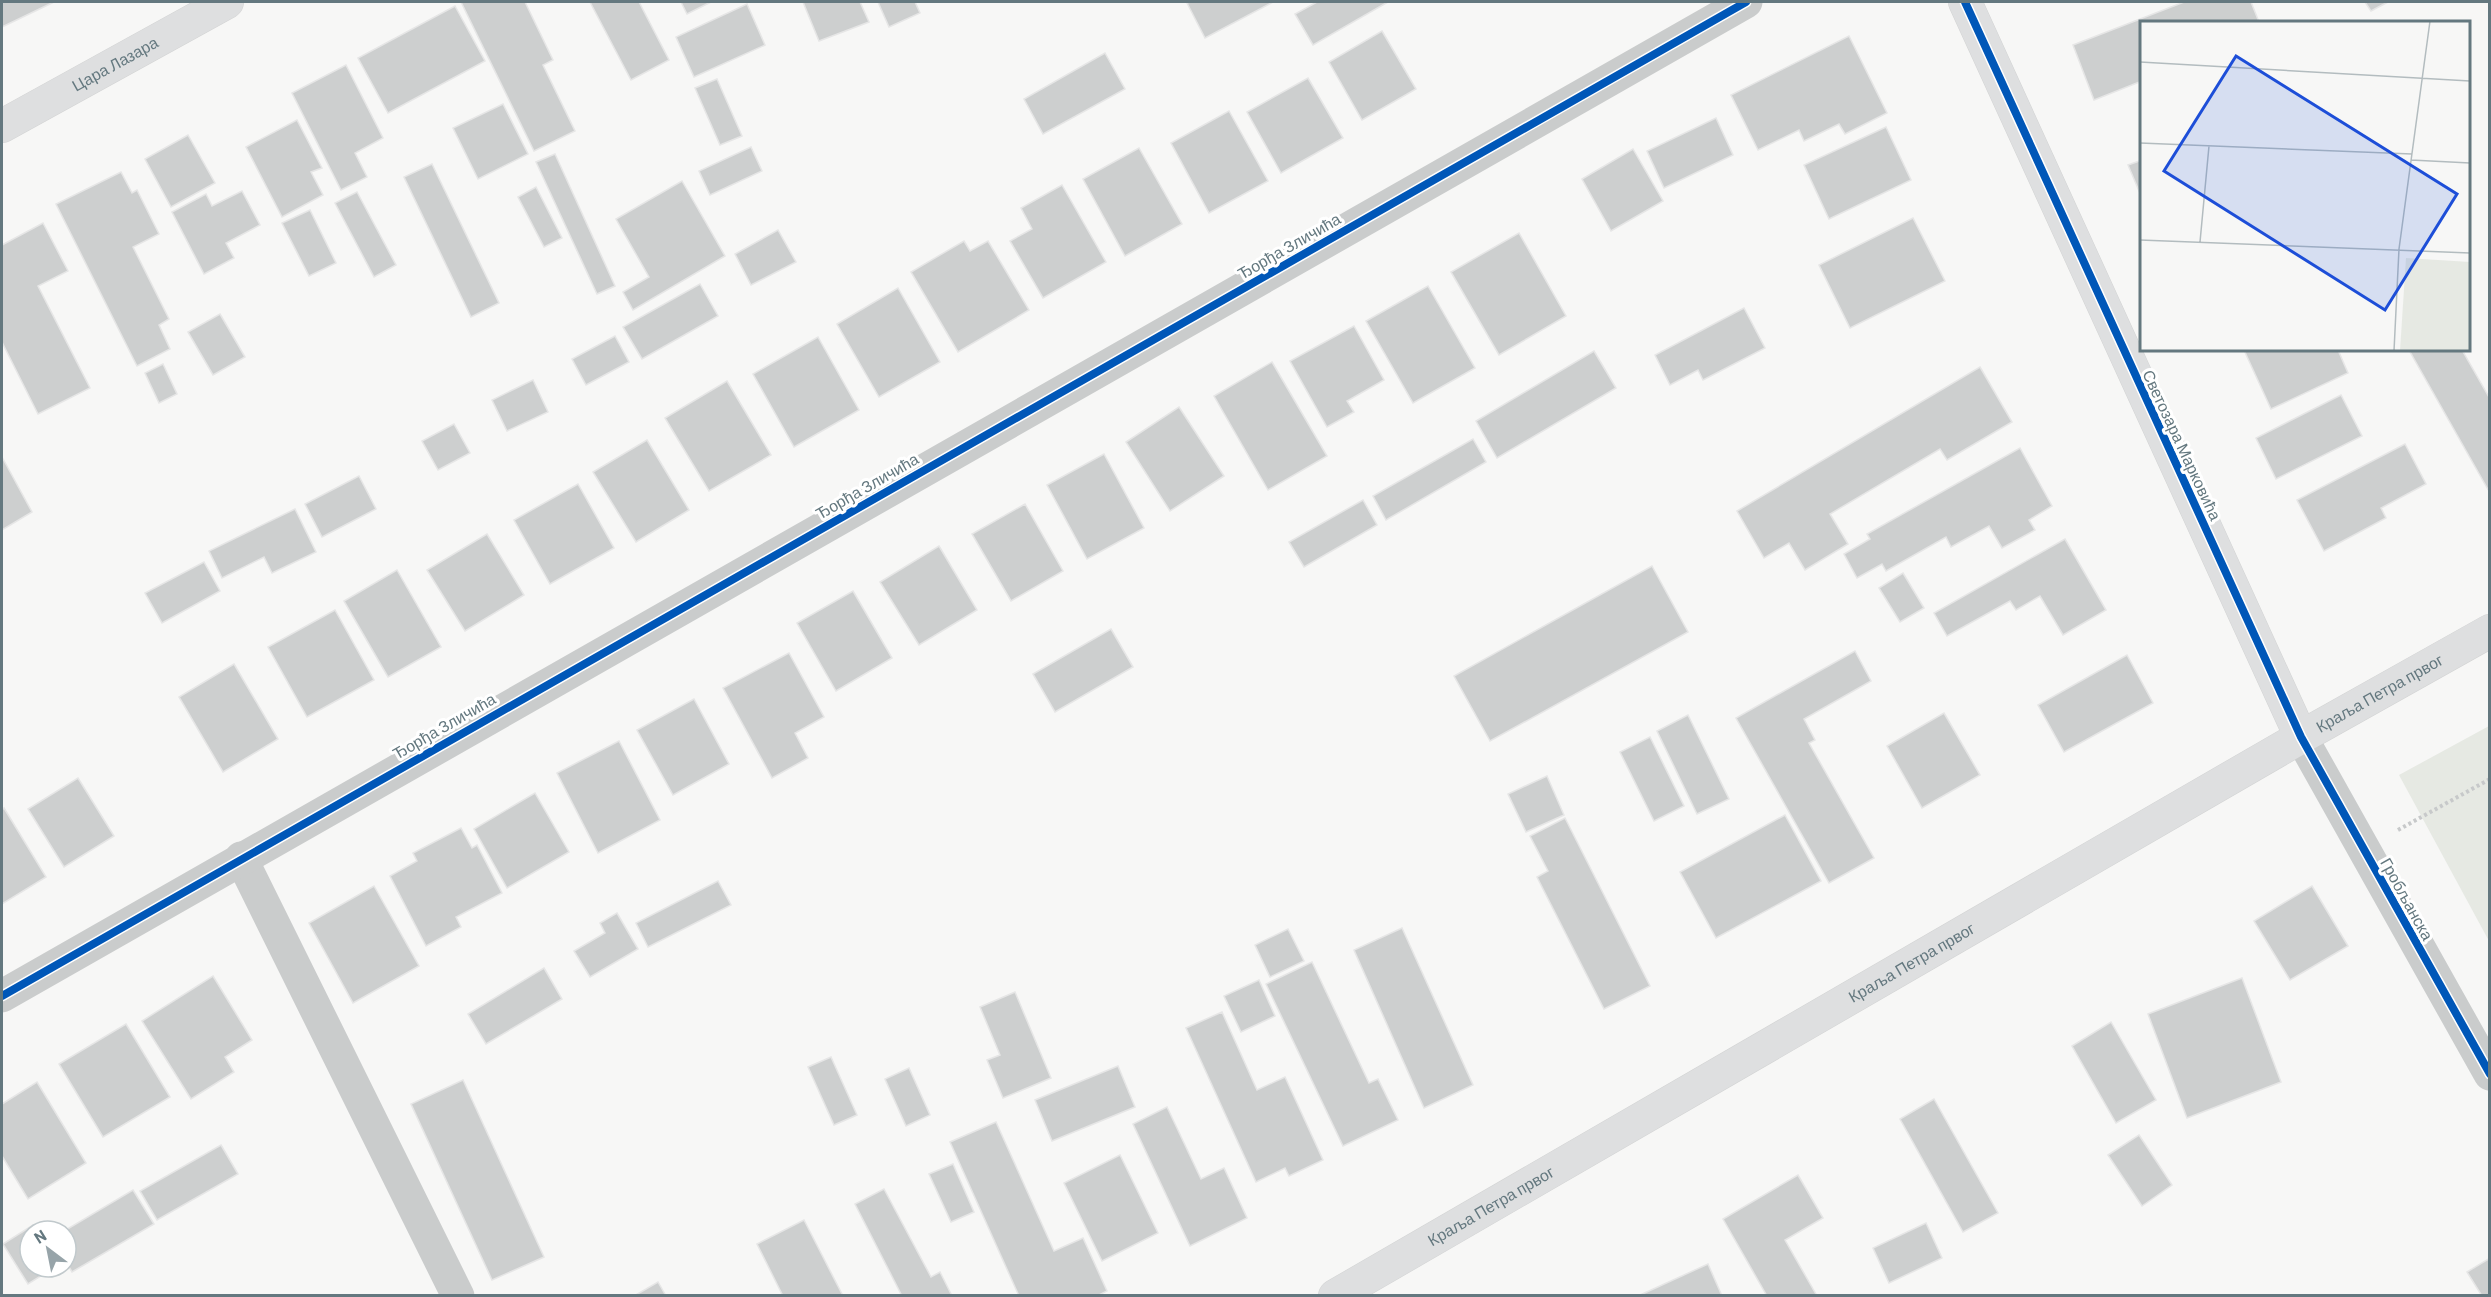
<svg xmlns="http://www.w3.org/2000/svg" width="2491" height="1297" font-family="Barlow,sans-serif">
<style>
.green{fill:#e6e9e3}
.building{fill:#cdcfcf;stroke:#e6e6e6;stroke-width:1.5}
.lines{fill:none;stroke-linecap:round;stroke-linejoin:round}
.secondary-casing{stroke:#d3d4d4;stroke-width:34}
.path{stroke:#c7c9ca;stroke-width:4;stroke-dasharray:3 3;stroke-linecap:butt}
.street{stroke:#cacccc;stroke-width:33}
.secondary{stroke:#dedfe0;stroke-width:33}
.cycleway-casing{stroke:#fff;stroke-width:11}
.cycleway{stroke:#0057b8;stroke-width:8}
.labels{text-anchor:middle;stroke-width:6;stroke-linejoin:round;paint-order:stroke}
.street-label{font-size:16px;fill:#64787f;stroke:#fff}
.inset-road{fill:none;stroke:#b3bcbf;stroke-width:1.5}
.view{fill:#1d4ed8;fill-opacity:0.15;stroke:#1d4ed8;stroke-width:3}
.inset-edge{fill:none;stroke:#64787f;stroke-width:3}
</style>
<rect width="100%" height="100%" fill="#f7f7f6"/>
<polygon class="green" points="2489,726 2489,941 2399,775"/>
<g class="building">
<polygon points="2,2 54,2 2,27"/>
<polygon points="461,2 525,2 553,60 543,65 575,131 534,151"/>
<polygon points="590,2 639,2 669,60 631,80"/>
<polygon points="681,2 711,2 687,14"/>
<polygon points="803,2 860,2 869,22 819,41"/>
<polygon points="878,2 915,2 920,13 889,27"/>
<polygon points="1190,2 1273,2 1205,38 1187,3"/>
<polygon points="1317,2 1388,2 1313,45 1295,14"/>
<polygon points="2184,2 2251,2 2259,22 2142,22 2142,81 2094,100 2073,45"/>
<polygon points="2365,2 2388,2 2371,11"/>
<polygon points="747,4 765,45 694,77 676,37"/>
<polygon points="455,6 485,61 388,113 358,58"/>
<polygon points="1382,31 1416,89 1362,120 1329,62"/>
<polygon points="1849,36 1887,113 1845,134 1839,124 1804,141 1799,130 1758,150 1731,95"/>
<polygon points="1105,53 1125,89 1043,134 1024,99"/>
<polygon points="346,65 383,138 355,153 367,177 341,190 292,93"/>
<polygon points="1308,78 1343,138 1281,173 1247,112"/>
<polygon points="717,79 742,136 720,145 695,88"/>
<polygon points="503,104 528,154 478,179 453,128"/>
<polygon points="1229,111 1268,181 1209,213 1171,143"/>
<polygon points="1716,118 1733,155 1664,188 1647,151"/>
<polygon points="297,120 322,168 311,172 323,195 282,217 246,147"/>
<polygon points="1886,127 1911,180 1829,219 1804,165"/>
<polygon points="188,135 215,183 171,207 145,159"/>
<polygon points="751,147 762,171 710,195 699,171"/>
<polygon points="1139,148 1182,224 1125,256 1083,179"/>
<polygon points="1633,149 1663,201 1611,231 1582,179"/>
<polygon points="555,154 615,286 597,294 536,162"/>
<polygon points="2142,160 2142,198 2128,165"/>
<polygon points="432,164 499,303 471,317 404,177"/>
<polygon points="121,172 132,193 137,190 159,234 133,247 169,319 159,325 170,349 137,366 56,204"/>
<polygon points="682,181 725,256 633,310 623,292 649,277 616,219"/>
<polygon points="1062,185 1106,262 1043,298 1010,241 1032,229 1021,208"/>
<polygon points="536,187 562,238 544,247 518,197"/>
<polygon points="242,191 260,225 226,243 234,258 204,274 172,212 206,194 212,206"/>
<polygon points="357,192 396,265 374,277 335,203"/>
<polygon points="310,210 336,263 309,276 282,223"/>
<polygon points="1913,218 1945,281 1850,328 1819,265"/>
<polygon points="43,223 68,271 38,286 90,388 38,414 2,342 2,245"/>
<polygon points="778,230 796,262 751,285 735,254"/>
<polygon points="1519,233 1566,316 1499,355 1451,272"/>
<polygon points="964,241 970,251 988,241 1029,310 958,352 911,272"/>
<polygon points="700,284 718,316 642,359 623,327"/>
<polygon points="1428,286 1475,368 1413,403 1366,321"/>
<polygon points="898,288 940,362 879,397 837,324"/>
<polygon points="1744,308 1765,348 1703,380 1698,370 1670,385 1655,355"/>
<polygon points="220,314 245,357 213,375 188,332"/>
<polygon points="1354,326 1384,380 1347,401 1354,412 1327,427 1290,361"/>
<polygon points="615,336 629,362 586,385 572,359"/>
<polygon points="818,337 859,410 794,447 753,374"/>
<polygon points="2244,350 2338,350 2348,373 2271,409"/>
<polygon points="2409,350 2462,350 2490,399 2490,493"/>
<polygon points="1594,351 1616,388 1497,458 1476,421"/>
<polygon points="1272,362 1327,456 1268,490 1214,396"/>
<polygon points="163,364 177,394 159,403 145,373"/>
<polygon points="1980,367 2012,422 1947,460 1940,449 1830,514 1848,544 1805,570 1789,543 1764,558 1737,511"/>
<polygon points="533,380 548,412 507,431 492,400"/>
<polygon points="727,381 771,455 709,491 665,418"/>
<polygon points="2341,395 2362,436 2276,479 2256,438"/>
<polygon points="1179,407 1224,476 1170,511 1126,442"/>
<polygon points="454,424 470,453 438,470 422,441"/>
<polygon points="1473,439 1486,462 1386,520 1373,496"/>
<polygon points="647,440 689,510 636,542 593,472"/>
<polygon points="2405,444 2426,484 2381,508 2386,518 2324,551 2297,500"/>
<polygon points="2020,448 2052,506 2029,520 2035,530 2002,548 1989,526 1951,547 1946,537 1886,571 1882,564 1857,578 1844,554 1870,539 1867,534"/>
<polygon points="1104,454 1144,528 1087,559 1047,485"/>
<polygon points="2,457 32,512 2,530"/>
<polygon points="359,476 376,509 322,537 305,504"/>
<polygon points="578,484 614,548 550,584 514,520"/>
<polygon points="1363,500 1377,525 1304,567 1289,542"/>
<polygon points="1025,504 1063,571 1011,601 972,534"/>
<polygon points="295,509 316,552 272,573 264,557 222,578 209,551"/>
<polygon points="487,534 524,595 465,631 427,570"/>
<polygon points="2065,539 2106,610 2063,635 2040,596 2016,610 2010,601 1947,636 1934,613"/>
<polygon points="939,546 977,610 919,645 880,582"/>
<polygon points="204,562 220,591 162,623 145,593"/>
<polygon points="1652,566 1688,632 1490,741 1454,676"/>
<polygon points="397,570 441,647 388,677 344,601"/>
<polygon points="1903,573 1924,608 1900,622 1879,588"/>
<polygon points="853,591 892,658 836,691 797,623"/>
<polygon points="335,610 374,680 307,717 268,647"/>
<polygon points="1111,629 1133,667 1055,712 1033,674"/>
<polygon points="1855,651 1871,681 1804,719 1815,740 1809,743 1874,858 1829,883 1736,718"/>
<polygon points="789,653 824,717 795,733 808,758 772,778 723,688"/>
<polygon points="2127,655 2153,703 2064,752 2038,705"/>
<polygon points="234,664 278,739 223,772 179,697"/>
<polygon points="694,699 729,764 673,795 637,730"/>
<polygon points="1944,713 1980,775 1922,808 1887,746"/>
<polygon points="1688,715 1729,799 1697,814 1657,731"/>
<polygon points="1650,737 1684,806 1654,821 1620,752"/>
<polygon points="619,741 660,820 598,853 557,773"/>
<polygon points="1547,776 1564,815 1526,832 1508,794"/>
<polygon points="78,778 114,836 64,867 28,809"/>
<polygon points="535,793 569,852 507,888 474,829"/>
<polygon points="4,808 46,877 2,904 2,810"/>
<polygon points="1785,815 1821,881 1716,938 1680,872"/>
<polygon points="1565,818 1650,986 1604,1009 1537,877 1548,871 1530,836"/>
<polygon points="461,828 472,848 477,845 502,893 456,917 461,927 426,946 390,876 417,861 413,853"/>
<polygon points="718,881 731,905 648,947 636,923"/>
<polygon points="374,886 419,966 353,1003 309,923"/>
<polygon points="2312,886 2348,946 2290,980 2254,921"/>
<polygon points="617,913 638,949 590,977 574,951 605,933 600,923"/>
<polygon points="1402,928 1473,1085 1424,1108 1354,950"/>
<polygon points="1288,929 1304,961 1270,977 1255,945"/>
<polygon points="1312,962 1369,1083 1378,1079 1398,1120 1343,1146 1266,984"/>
<polygon points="544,968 562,999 486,1044 468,1014"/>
<polygon points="213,976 252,1040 225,1057 234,1072 191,1099 142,1021"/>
<polygon points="2242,978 2281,1082 2187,1118 2148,1014"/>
<polygon points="1259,980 1275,1016 1241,1032 1224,996"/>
<polygon points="1015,992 1051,1078 1003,1098 987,1060 1000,1055 980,1007"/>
<polygon points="1222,1012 1257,1090 1285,1077 1323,1160 1289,1176 1285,1168 1256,1182 1186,1028"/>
<polygon points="2111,1022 2156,1100 2116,1123 2072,1046"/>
<polygon points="126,1024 170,1097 103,1137 59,1064"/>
<polygon points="831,1057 857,1115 834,1125 808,1067"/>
<polygon points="1118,1066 1135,1107 1052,1141 1035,1100"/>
<polygon points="909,1068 930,1115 906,1126 885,1079"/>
<polygon points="463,1080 544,1257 492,1280 411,1104"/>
<polygon points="37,1082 86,1163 28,1199 2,1156 2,1104"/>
<polygon points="1934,1099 1998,1213 1963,1232 1900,1119"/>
<polygon points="1167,1107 1201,1179 1224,1168 1247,1218 1190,1246 1133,1124"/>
<polygon points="996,1122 1054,1251 1083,1238 1107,1291 1097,1296 1019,1296 950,1142"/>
<polygon points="2139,1135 2172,1185 2142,1206 2108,1155"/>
<polygon points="221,1145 238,1174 157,1220 140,1191"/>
<polygon points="1120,1155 1158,1233 1102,1261 1064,1183"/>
<polygon points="953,1164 974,1212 951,1222 929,1174"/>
<polygon points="1798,1175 1823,1218 1785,1240 1817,1296 1767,1296 1723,1219"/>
<polygon points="884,1189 931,1277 940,1272 952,1296 902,1296 855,1204"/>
<polygon points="133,1190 154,1224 72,1272 66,1262 66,1231 64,1231"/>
<polygon points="804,1220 843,1296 783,1296 757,1244"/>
<polygon points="1926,1223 1942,1258 1889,1283 1873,1248"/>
<polygon points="33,1225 37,1231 30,1231 30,1267 55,1267 28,1284 3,1244"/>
<polygon points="2490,1258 2490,1296 2482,1296 2467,1272"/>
<polygon points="1708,1264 1722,1296 1638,1296"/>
<polygon points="658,1282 666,1296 634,1296"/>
</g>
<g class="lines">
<g class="secondary-casing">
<g id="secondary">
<polyline points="1965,2 2301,737"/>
<path id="s1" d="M2 126 227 2"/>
<path id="s2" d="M1335 1296 2301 737 2490 631"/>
</g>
</g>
<polyline class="path" points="2398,830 2490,779"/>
<g class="street">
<polyline points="2301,737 2490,1074"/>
<polyline points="241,858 458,1296"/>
<polyline points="2,996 1746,2"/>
</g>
<use href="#secondary" class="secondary"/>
<g class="cycleway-casing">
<g id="cycleway">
<polyline points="1965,2 2301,737 2490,1074"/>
<polyline points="2,996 1746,2"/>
</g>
</g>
<use href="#cycleway" class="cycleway"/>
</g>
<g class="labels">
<g class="street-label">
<text dy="6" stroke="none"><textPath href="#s1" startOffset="129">Цара Лазара</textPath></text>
<text transform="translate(1289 246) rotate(-30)" y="6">Ђорђа Зличића</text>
<text transform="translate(2182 445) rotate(65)" y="6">Светозара Марковића</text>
<text transform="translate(867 486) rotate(-30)" y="6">Ђорђа Зличића</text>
<text dy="6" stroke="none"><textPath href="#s2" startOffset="1206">Краља Петра првог</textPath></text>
<text transform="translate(444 726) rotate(-30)" y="6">Ђорђа Зличића</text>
<text transform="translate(2407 899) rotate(61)" y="6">Гробљанска</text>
<text dy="6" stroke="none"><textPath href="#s2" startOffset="666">Краља Петра првог</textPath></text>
<text dy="6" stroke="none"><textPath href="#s2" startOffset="180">Краља Петра првог</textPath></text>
</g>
</g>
<g transform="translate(2140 21)">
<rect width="330" height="330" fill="#f7f7f6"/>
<path d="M266 237 330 241V330H260Z" fill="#e6e9e3"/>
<path class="inset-road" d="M0 41 330 60M0 122 272 133M271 139 330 142M0 219 330 232M60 221 69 125M254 330 259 228 290 0"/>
<path class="view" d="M96 35 317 173 245 289 24 150Z"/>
<rect width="330" height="330" class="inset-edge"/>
</g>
<rect width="2491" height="1297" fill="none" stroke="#64787f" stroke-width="6"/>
<g transform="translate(48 1249) rotate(328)"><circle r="28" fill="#ffffff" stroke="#c1c9cc" stroke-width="1.5"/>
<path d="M0-4.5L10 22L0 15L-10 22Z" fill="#97a4a9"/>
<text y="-9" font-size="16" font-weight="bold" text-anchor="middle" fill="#64787f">N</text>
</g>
</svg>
